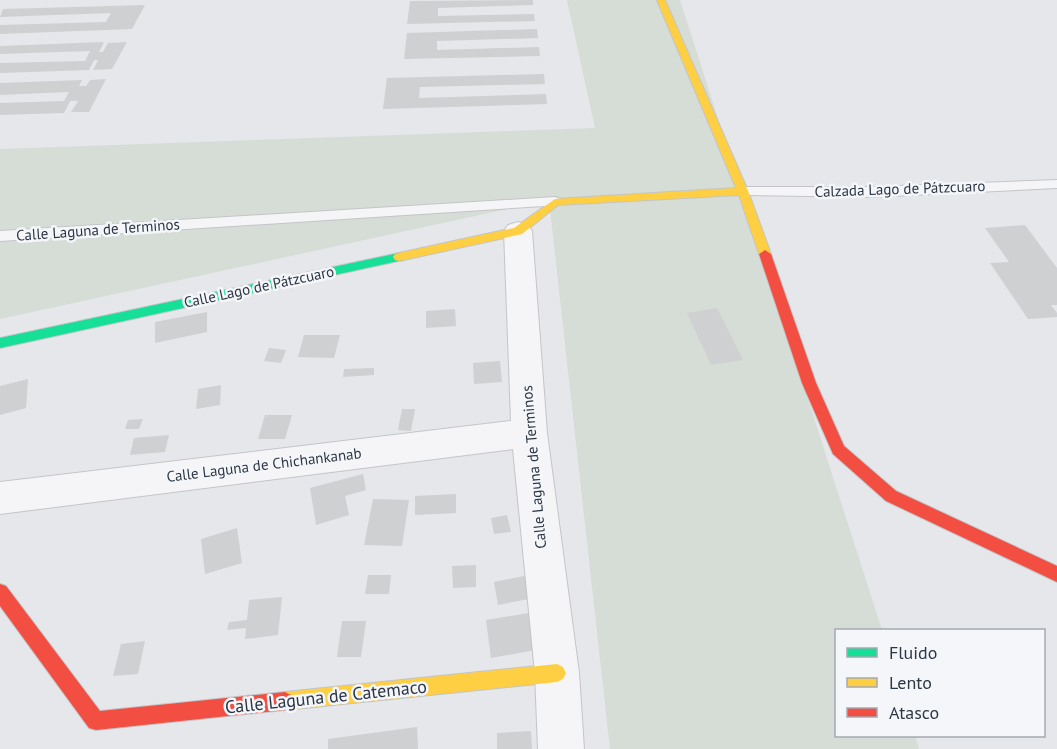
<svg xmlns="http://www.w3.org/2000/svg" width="1057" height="749" font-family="'PT Sans',sans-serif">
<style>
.green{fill:#d6ddd6}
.building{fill:#ced0d2}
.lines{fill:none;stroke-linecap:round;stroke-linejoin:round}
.lane-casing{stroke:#c3c5c8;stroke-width:2}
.street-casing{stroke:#c3c5c8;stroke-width:2}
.fast-casing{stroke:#c3c5c8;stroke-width:2}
.slow-casing{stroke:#c3c5c8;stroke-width:2}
.jam-casing{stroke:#c3c5c8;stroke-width:2}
.lane{fill:#f5f5f7;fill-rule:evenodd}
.street{fill:#f5f5f7;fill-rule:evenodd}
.fast{fill:#16e098;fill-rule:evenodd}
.slow{fill:#ffcf43;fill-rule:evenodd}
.jam{fill:#f24e42;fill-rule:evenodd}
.labels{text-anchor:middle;stroke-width:5;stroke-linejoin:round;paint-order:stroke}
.street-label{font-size:15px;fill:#2c3644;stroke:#f4f6f9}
.near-street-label{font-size:18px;fill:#2c3644;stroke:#f4f6f9}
</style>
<rect width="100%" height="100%" fill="#e5e7ea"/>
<polygon class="green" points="567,0 680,0 882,630 836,630 836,736 915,736 919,749 610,749 549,200 0,319 0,149 595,128"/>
<g class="building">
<polygon points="533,0 533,5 438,8 438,16 534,14 535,21 407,24 410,1"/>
<polygon points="145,5 132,29 0,34 0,25 106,22 111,13 0,17 3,9"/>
<polygon points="537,29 538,38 437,41 437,50 539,47 540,56 404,59 407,33"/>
<polygon points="104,42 99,52 103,52 108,43 127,42 112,69 93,70 98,60 94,60 89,70 0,73 0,63 85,61 90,51 0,54 0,46"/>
<polygon points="544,74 545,84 420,87 419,98 546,94 547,104 383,109 387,78"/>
<polygon points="106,79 89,112 71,112 78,101 70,101 64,113 0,115 0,103 64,101 69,92 0,95 0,83 82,80 79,86 86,86 90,80"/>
<polygon points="1025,225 1057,268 1057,305 1051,305 1057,313 1057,317 1028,319 990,263 1009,262 985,228"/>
<polygon points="717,308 743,360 711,365 687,313"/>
<polygon points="455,309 456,326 426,328 426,311"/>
<polygon points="207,312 207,332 155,343 155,322"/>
<polygon points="304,335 340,335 334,358 298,357"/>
<polygon points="269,348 286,350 281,363 264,361"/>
<polygon points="500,361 502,382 474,384 473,363"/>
<polygon points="374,368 374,375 343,377 344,369"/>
<polygon points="28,379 26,408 0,415 0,386"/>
<polygon points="221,385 220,405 196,409 198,389"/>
<polygon points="402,409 415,409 411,431 398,430"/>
<polygon points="265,415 292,415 285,439 258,439"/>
<polygon points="143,419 139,429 125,429 128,420"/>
<polygon points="169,435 165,452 130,455 134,438"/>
<polygon points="363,474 366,490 345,496 349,515 316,525 310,488"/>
<polygon points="456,494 456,513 415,515 415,496"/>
<polygon points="373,499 409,500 402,546 364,545"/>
<polygon points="507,515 511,532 494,534 491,518"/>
<polygon points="237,528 242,563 205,574 201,539"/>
<polygon points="476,565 476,587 453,588 452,566"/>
<polygon points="368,575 391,575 389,594 365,594"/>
<polygon points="529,575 534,598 498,605 494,582"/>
<polygon points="282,597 278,635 245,639 246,628 227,630 229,622 247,620 249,600"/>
<polygon points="529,613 536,650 491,658 486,620"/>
<polygon points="342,621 366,621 361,657 337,657"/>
<polygon points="145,641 138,674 113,676 121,644"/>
<polygon points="417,727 418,749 328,749 328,739"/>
<polygon points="531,731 532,749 497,749 497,733"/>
</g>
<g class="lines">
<g class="lane-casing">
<g id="lane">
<polygon points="1057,180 1057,188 871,197 743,195 736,191 743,187 871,187"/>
<polygon points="555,197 560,199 562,202 560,205 0,241 0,231"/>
</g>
</g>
<g class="street-casing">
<polygon id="street" points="518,222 528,225 532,231 547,433 579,673 584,749 538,749 535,673 513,449 0,514 0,482 511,421 504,231 508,225"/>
</g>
<g class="fast-casing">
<polygon id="fast" points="399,253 403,254 405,257 403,260 0,348 0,338"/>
</g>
<g class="slow-casing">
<g id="slow">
<polygon points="657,0 665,0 748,191 771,254 769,257 765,258 759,254 739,195 558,205 522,234 399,261 395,260 393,257 395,254 399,253 514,228 555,199 736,188"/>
<polygon points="557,664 563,667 566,673 563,679 557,682 285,710 279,707 276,701 279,695 285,692"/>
</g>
</g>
<g class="jam-casing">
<g id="jam">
<polygon points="765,250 771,254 816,383 844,446 896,491 1057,566 1057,582 886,501 833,454 802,383 759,254"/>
<polygon points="0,584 6,586 100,711 285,692 291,695 294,701 291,707 285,710 96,730 89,728 0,606"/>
</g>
</g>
<use href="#lane" class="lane"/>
<use href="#street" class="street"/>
<use href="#fast" class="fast"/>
<use href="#slow" class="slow"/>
<use href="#jam" class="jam"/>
</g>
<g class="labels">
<g class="street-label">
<text transform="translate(900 189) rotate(-2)" y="5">Calzada Lago de Pátzcuaro</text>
<text transform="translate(98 230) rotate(-4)" y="5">Calle Laguna de Terminos</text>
<text transform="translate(259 287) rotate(-12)" y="5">Calle Lago de Pátzcuaro</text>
<text transform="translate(264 465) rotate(-7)" y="5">Calle Laguna de Chichankanab</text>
<text transform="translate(534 467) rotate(-95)" y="5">Calle Laguna de Terminos</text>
</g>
<g class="near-street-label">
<text transform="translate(326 697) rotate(-6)" y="6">Calle Laguna de Catemaco</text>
</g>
</g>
<rect x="835" y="629" width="210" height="108" fill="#f4f6f9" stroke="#a4a9b1" stroke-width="1.5"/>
<rect x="847" y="648" width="30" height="9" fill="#16e098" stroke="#a4a9b1" stroke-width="1.5"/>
<text x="889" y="659" font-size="18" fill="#2c3644">Fluido</text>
<rect x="847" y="678" width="30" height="9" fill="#ffcf43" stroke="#a4a9b1" stroke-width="1.5"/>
<text x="889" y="689" font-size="18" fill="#2c3644">Lento</text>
<rect x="847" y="708" width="30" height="9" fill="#f24e42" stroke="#a4a9b1" stroke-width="1.5"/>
<text x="889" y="719" font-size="18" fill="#2c3644">Atasco</text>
</svg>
